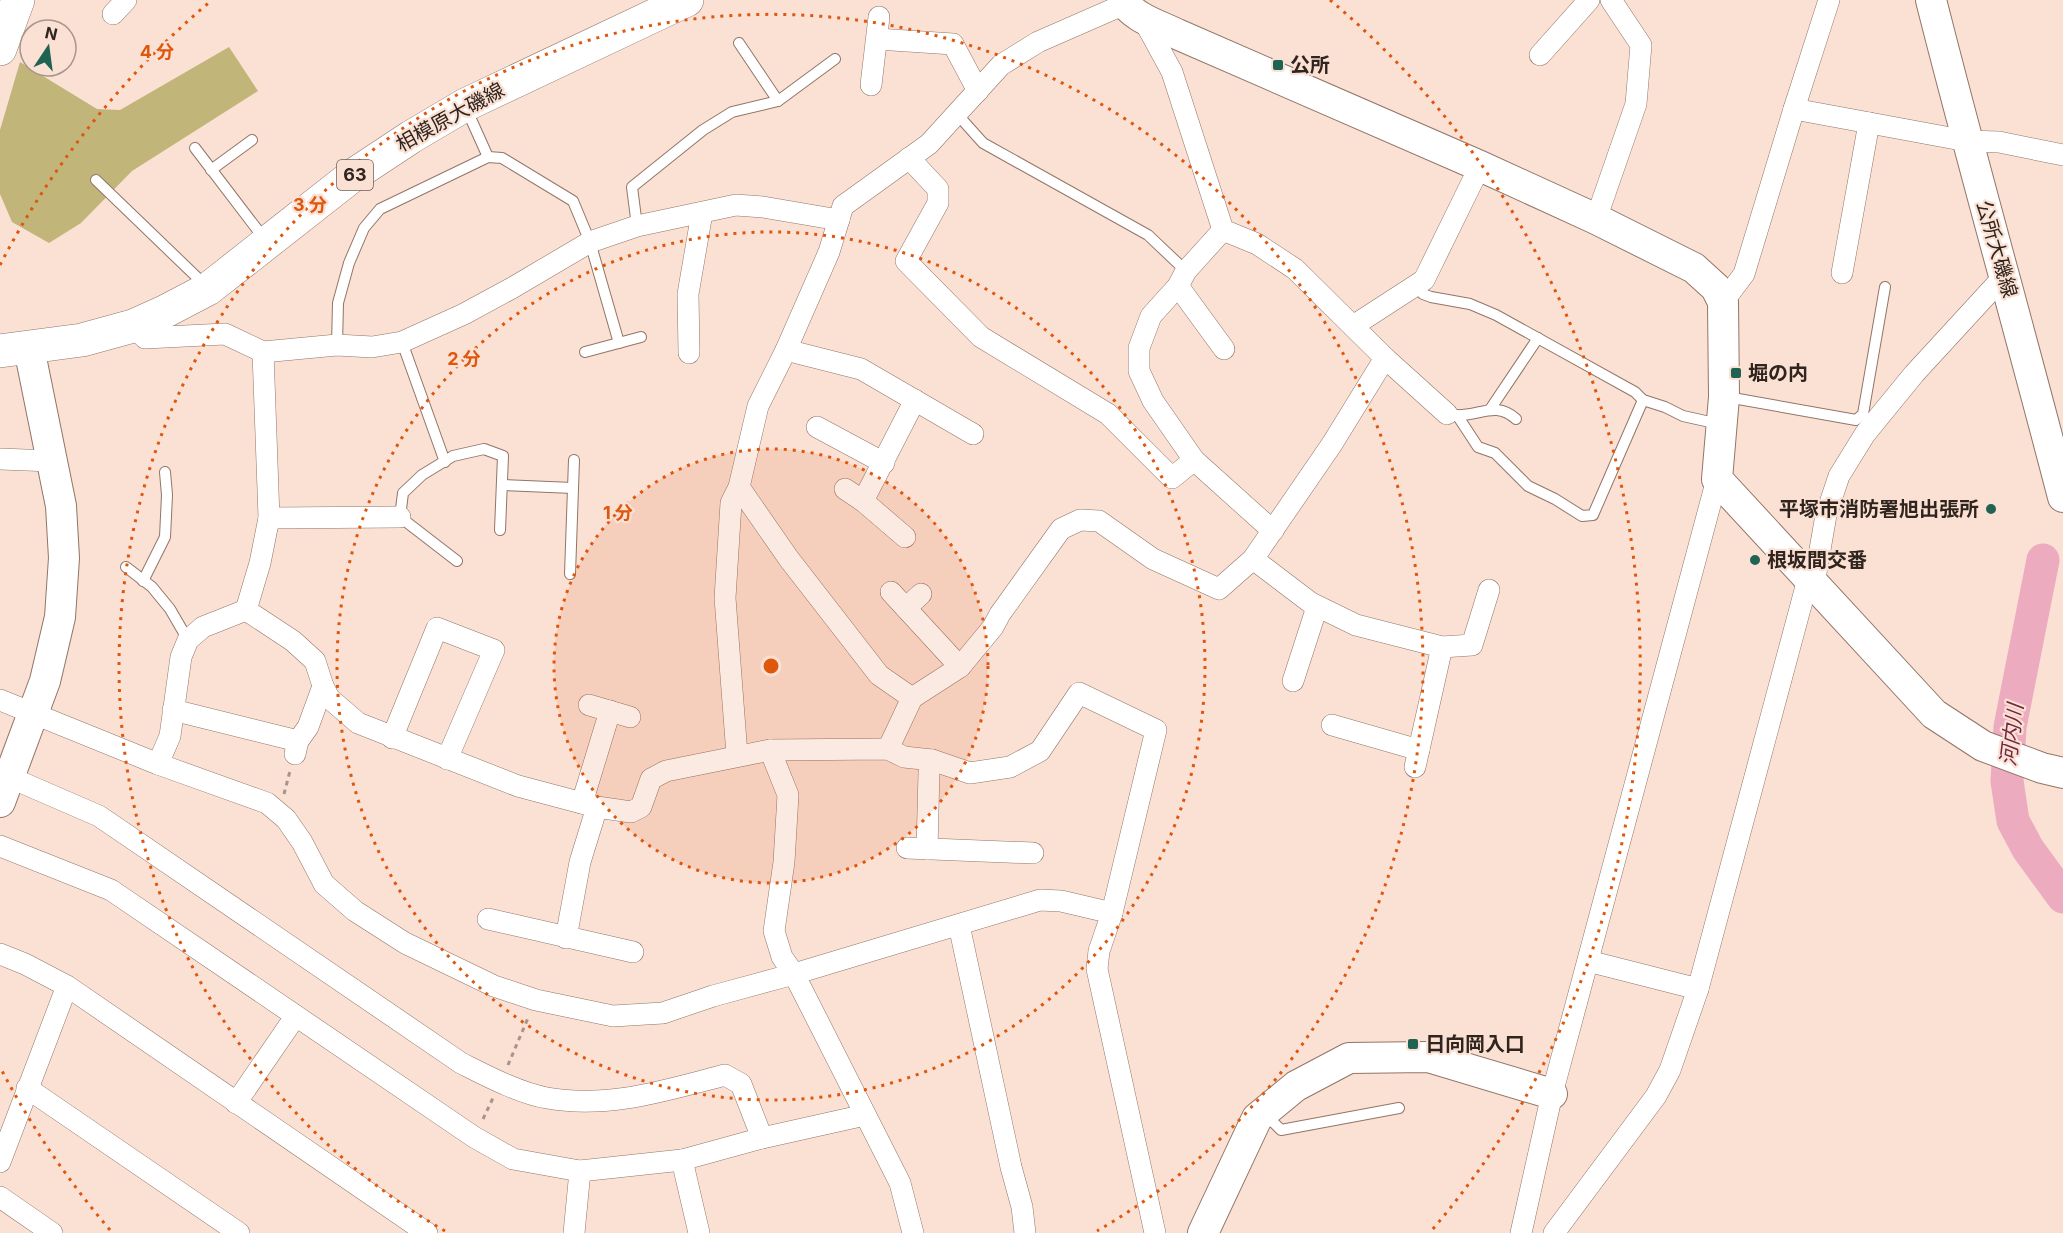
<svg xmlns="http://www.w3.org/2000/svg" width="2063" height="1233" font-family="Inter,'Noto Sans JP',sans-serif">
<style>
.forest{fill:#c1b579}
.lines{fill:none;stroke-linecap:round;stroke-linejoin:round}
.river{stroke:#edabbf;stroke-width:33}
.lane-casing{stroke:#927567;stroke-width:12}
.street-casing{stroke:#927567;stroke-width:22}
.secondary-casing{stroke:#927567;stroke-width:32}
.primary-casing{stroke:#927567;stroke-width:34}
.highway-casing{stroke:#927567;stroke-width:34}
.path{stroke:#a8948a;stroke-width:3;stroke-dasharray:4.5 4.5;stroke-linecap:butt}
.lane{stroke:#fff;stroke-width:10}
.street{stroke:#fff;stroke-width:21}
.secondary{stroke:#fff;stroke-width:30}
.primary{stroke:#fff;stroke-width:33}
.highway{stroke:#fff;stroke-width:33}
.ring{fill:none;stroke:#df560d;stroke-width:3;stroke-dasharray:3 6}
.poi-dot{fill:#216353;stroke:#fae1d4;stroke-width:2}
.labels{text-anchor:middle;stroke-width:4.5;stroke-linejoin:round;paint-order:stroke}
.shield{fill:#fae1d4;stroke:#6d5d55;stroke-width:1.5}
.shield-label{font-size:18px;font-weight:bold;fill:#30241e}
.poi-label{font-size:20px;font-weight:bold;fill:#30241e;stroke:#fae1d4;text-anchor:start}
.street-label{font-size:20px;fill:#30241e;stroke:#fae1d4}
.water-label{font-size:21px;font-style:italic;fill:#732745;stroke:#fae1d4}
.centre{fill:#df560d;stroke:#fae1d4;stroke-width:3}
.ring-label{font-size:18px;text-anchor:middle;font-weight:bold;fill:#df560d;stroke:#fae1d4;stroke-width:4.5;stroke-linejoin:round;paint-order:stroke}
</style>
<rect width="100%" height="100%" fill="#fae1d4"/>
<polygon class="forest" points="229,47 258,91 132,171 81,223 49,243 12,222 0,194 0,130 20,62 97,109 120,110"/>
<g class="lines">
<polyline class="river" points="2043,560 2010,727 2007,781 2013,821 2028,849 2063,897"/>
<g class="lane-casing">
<g id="lane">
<polyline points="739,43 778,101"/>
<polyline points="466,108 488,157"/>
<polyline points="957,114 983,143 1148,235 1186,271"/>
<polyline points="195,148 266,241"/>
<polyline points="211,170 252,140"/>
<polyline points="96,180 206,286"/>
<polyline points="637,226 632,187 703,130 732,112 778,101 835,59"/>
<polyline points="1415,286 1423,294 1431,297 1470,304 1496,315 1635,392 1643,400 1665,407 1683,416 1719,424"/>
<polyline points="402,342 445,462"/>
<polyline points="337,345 338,303 349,263 364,228 380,209 488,157 502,158 573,201 590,242 619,343"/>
<polyline points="585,352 641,337"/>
<polyline points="1727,397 1856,420 1863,414 1885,287"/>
<polyline points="1491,408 1538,338"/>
<path d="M1454 415C1479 417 1495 400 1516 419"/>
<polyline points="1457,415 1478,447 1495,453 1528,486 1555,499 1582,516 1593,515 1643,400"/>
<polyline points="502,485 573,488"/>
<polyline points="457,561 400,517 403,493 422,475 453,456 484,449 503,456 500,530"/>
<polyline points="126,567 152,587 170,609 188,640"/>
<polyline points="570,574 574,460"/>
<polyline points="143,581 165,537 167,495 165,472"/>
<polyline points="1266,1115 1281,1130 1399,1108"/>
</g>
</g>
<g class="street-casing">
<g id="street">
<polyline points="113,14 126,0"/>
<polyline points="1142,17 1172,72 1223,230 1257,244 1295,269 1385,358 1447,414"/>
<polyline points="877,39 953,44 978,91"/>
<polyline points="1540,55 1589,0"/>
<polyline points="871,85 879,17"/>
<polyline points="1794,109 1967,141 1999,142 2063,155"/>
<polyline points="909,158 938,189 938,203 906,261 981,337 1108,414 1172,478 1194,460"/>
<polyline points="1596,219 1636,104 1641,45 1611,0"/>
<polyline points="1223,230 1186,271 1178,286 1151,316 1139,348 1139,371 1153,401 1194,460 1273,531"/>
<polyline points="1842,273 1869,123"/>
<polyline points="1178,286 1224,349"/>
<polyline points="1723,302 1744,274 1794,109 1829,0"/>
<polyline points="133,326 145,338 225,334 263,352 337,345 372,347 402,342 464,314 512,288 590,242 637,226 736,205 763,207 839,220"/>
<polyline points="1353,326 1424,280 1480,166"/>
<polyline points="786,350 861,369 973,434"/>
<polyline points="689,353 688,294 702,213"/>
<polyline points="817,427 884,463"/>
<polyline points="0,459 52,461"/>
<polyline points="739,487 789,559 879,675 912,698"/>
<polyline points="845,489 863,501 905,537"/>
<polyline points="863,501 915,400"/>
<polyline points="269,518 400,517"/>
<polyline points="1253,559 1311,603 1356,625 1442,647 1472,645 1489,590"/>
<polyline points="1814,584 1826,515 1839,476 1865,434 1914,374 2005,275"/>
<polyline points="891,592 960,667"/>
<polyline points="906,608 921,594"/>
<polyline points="246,610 293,641 315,661 323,686 329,698 358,723 518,786 597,807 631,812 641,807 651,779 666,771 770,750 888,749 904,757 932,760 970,773 1010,767 1040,751 1079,693 1156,730 1112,913 1099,951 1097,969 1155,1233"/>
<polyline points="246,610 260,563 269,518 263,352"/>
<polyline points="1293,681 1317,607"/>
<polyline points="0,700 158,764 267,803 286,819 302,842 324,884 355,911 405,943 494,986 536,1000 613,1016 663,1013 713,996 794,974 1040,900 1061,901 1112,913"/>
<polyline points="589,705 630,717"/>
<polyline points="173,710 298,741"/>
<polyline points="1332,725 1419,750"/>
<polyline points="392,738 437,628 494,650 447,759"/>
<polyline points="888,749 912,698 960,667 993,627 1000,614 1061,529 1080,520 1099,521 1153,559 1219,589 1253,559 1332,444 1385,358"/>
<polyline points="770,750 788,795 784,862 774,931 782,957 794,974 900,1183 913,1233"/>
<polyline points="295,754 298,741 308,727 323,686"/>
<polyline points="737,755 725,598 731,503 739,487 758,406 786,350 829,252 843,206 929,144 1001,65 1038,42 1125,4"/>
<polyline points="158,764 170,736 181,657 188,640 203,627 246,610"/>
<polyline points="1415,767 1442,647"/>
<path d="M9 777 99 816 461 1063C487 1076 519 1093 547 1098 609 1109 666 1090 725 1075L741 1084 762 1138"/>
<polyline points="582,803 610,711"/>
<polyline points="0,846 111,890 474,1137 513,1159 580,1171 682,1160 762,1138 865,1115"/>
<polyline points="907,848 1033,853"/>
<polyline points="927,849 929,772 932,760"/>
<polyline points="488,919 633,952"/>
<polyline points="959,925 1011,1167 1022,1207 1025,1233"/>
<polyline points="566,938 580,862 597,807"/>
<polyline points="0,954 25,964 67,986 427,1233"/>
<polyline points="1588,961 1698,989"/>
<polyline points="27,1088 239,1233"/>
<polyline points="236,1103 295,1017"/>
<polyline points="682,1160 699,1233"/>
<polyline points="0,1162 67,986"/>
<polyline points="0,1197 52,1233"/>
<polyline points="574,1233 580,1171"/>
<polyline points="1521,1233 1552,1094 1717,479"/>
<polyline points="1554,1233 1656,1096 1670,1070 1698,989 1808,579"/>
</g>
</g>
<g class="secondary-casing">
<g id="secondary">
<path d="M1123 0C1133 18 1159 25 1177 34L1480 166 1596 219 1694 268 1716 288 1723 302 1724 397 1717 479 1934 714 1983 746 2042 768 2063 773"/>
<path d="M1931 0C1973 166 2020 331 2063 497"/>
<polyline points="0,802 45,681 60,617 64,558 61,506 29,348"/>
<polyline points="1203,1233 1257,1118 1296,1086 1349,1058 1428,1057 1552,1094"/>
</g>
</g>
<g class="primary-casing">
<polyline id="primary" points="0,351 82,340 133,326 164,312 208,289 352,176 411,137 465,105 687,0"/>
</g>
<g class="highway-casing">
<polyline id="highway" points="0,49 18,0"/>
</g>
<g class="path">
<polyline points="284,794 290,771"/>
<polyline points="508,1065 528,1018"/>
<polyline points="483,1119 493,1098"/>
</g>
<use href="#lane" class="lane"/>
<use href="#street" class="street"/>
<use href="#secondary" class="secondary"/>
<use href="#primary" class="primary"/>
<use href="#highway" class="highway"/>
</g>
<circle cx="771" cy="666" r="217" fill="#df560d" fill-opacity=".12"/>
<g class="ring">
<circle cx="771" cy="666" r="217"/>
<circle cx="771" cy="666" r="434"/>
<path d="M445 1231A652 652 0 1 1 1097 1231"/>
<path d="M110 1230A869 869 0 0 1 0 1067M0 265A869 869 0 0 1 212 0M1330 0A869 869 0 0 1 1432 1230"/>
</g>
<g class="poi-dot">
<rect x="1272" y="59" width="12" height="12" rx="3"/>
<rect x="1730" y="367" width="12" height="12" rx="3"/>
<circle cx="1991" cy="509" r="6"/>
<circle cx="1755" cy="560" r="6"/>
<rect x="1407" y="1038" width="12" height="12" rx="3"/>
</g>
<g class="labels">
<rect class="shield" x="337" y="160" width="36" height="30" rx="4.5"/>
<g class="shield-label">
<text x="355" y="181">63</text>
</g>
<g class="poi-label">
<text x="1290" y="72">公所</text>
<text x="1748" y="380">堀の内</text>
<text x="1979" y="516" text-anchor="end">平塚市消防署旭出張所</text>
<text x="1767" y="567">根坂間交番</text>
<text x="1425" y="1051">日向岡入口</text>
</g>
<g class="street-label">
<text transform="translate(450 117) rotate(-29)" y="7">相模原大磯線</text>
<text transform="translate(1997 249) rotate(74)" y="7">公所大磯線</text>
</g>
<g class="water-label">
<text transform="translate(2012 735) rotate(-83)" y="7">河内川</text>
</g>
</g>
<circle cx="771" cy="666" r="9" class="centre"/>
<g class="ring-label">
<text x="157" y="58">4 分</text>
<text x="310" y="211">3 分</text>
<text x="464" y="365">2 分</text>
<text x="618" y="519">1 分</text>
</g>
<g transform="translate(48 48) rotate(13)"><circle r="28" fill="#fae1d4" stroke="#a9958b" stroke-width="1.5"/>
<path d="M0-4.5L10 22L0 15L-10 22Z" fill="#216353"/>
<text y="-9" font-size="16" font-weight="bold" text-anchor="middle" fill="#30241e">N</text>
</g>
</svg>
